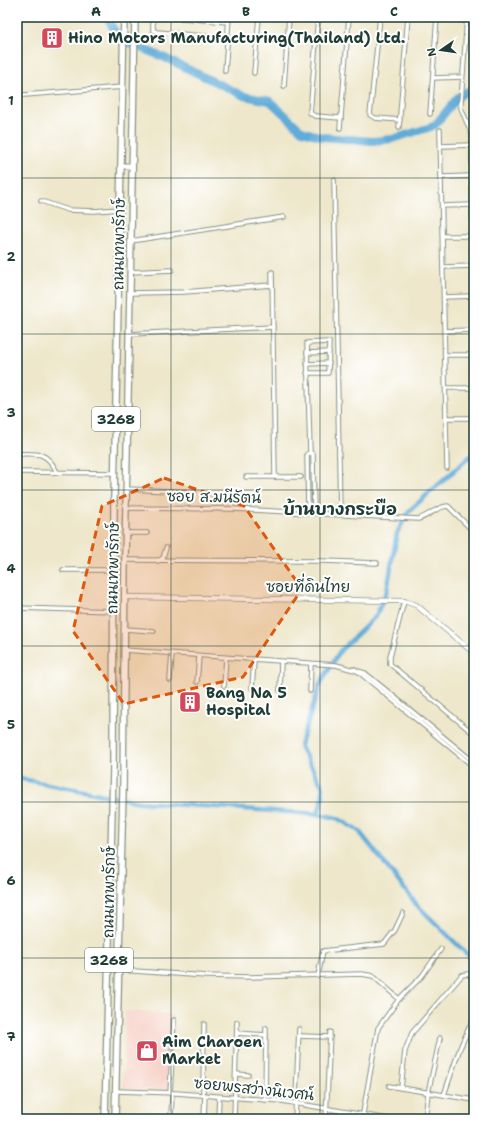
<svg xmlns="http://www.w3.org/2000/svg" width="491" height="1136" font-family="'Shantell Sans','Playpen Sans Thai',sans-serif">
<style>
.built{fill:#f7d1c7}
.lines{fill:none;stroke-linecap:round;stroke-linejoin:round}
.canal{stroke:#60acd9;stroke-width:4.5}
.river{stroke:#60acd9;stroke-width:8}
.minor-casing{stroke:#869280;stroke-width:5.5}
.tertiary-casing{stroke:#869280;stroke-width:6}
.secondary-casing{stroke:#869280;stroke-width:7}
.primary-casing{stroke:#869280;stroke-width:8}
.minor{stroke:#fff;stroke-width:3.5}
.tertiary{stroke:#fff;stroke-width:4.5}
.secondary{stroke:#fff;stroke-width:5}
.primary{stroke:#fff;stroke-width:5.5}
.marked{fill:#de580e;fill-opacity:0.2;stroke:#de580e;stroke-width:3;stroke-dasharray:8 5;stroke-linejoin:round}
.grid{fill:none;stroke:#1f3d34;stroke-width:1;stroke-opacity:0.55}
.labels{text-anchor:middle;stroke-width:4;stroke-linejoin:round;paint-order:stroke}
.shield{fill:#fff;stroke:#627771;stroke-width:1}
.shield-label{font-size:14px;font-weight:bold;fill:#1f3d34}
.poi-label{font-size:15px;font-weight:bold;fill:#1f3d34;stroke:#fff;text-anchor:start}
.street-label{font-size:15px;fill:#1f3d34;stroke:#fff}
.quarter-label{font-size:17px;font-weight:bold;fill:#1f3d34;stroke:#fff}
.neatline{fill:none;stroke:#1f3d34;stroke-width:1.5}
.grid-label{font-size:13px;text-anchor:middle;font-weight:bold;fill:#1f3d34}
</style>
<rect width="100%" height="100%" fill="#fff"/>
<filter id="ink" filterUnits="userSpaceOnUse"><feTurbulence type="fractalNoise" baseFrequency=".025" numOctaves="2"/><feDisplacementMap in="SourceGraphic" scale="8" xChannelSelector="R" yChannelSelector="G"/><feConvolveMatrix kernelMatrix="1 2 1 2 8 2 1 2 1" color-interpolation-filters="sRGB"/></filter>
<filter id="wash" filterUnits="userSpaceOnUse"><feTurbulence type="fractalNoise" baseFrequency=".012" numOctaves="4" result="noise"/><feDisplacementMap in="SourceGraphic" scale="16" xChannelSelector="R" yChannelSelector="G"/><feGaussianBlur stdDeviation="0.9" result="paint"/><feColorMatrix in="noise" values="0 0 0 0 0 0 0 0 0 0 0 0 0 0 0 0 0 1.4 0 .05"/><feComposite in="paint" operator="in"/></filter>
<g filter="url(#wash)">
<rect width="100%" height="100%" fill="#eee7cb"/>
<polygon class="built" points="125,1011 172,1014 169,1090 123,1088"/>
<g class="lines">
<g class="canal">
<polyline points="17,778 140,802 318,814 337,818 359,831 417,905 474,961"/>
<polyline points="318,814 323,797 322,786 300,746 320,684 340,651 376,616 387,590 397,533 409,511 474,453"/>
</g>
<polyline class="river" points="107,17 119,39 163,57 244,96 270,101 302,131 323,137 373,141 392,139 428,128 435,125 458,97 467,91 474,90"/>
</g>
</g>
<g filter="url(#ink)">
<g class="lines">
<g class="minor-casing">
<g id="minor">
<polyline points="153,17 153,30 157,32 227,38"/>
<polyline points="172,17 228,22"/>
<polyline points="318,17 310,113 315,116 341,118"/>
<polyline points="380,17 370,115 375,118 400,120"/>
<polyline points="467,17 461,102 461,108 472,135 474,446"/>
<polyline points="225,71 229,17"/>
<polyline points="254,73 259,17"/>
<polyline points="433,78 462,77"/>
<polyline points="17,84 20,94 25,95 123,87"/>
<polyline points="284,86 289,17"/>
<polyline points="430,114 437,17"/>
<polyline points="399,127 408,17"/>
<polyline points="340,128 349,17"/>
<polyline points="440,130 447,468"/>
<polyline points="441,146 472,145"/>
<polyline points="442,177 472,176"/>
<polyline points="334,180 340,514"/>
<polyline points="41,201 68,210 94,211 120,209"/>
<polyline points="442,206 472,205"/>
<polyline points="443,236 473,236"/>
<polyline points="131,241 284,217"/>
<polyline points="444,267 473,266"/>
<polyline points="130,272 172,270"/>
<polyline points="272,272 275,477"/>
<polyline points="130,293 184,292 272,285"/>
<polyline points="444,297 473,296"/>
<polyline points="445,331 473,330"/>
<polyline points="130,334 273,327"/>
<polyline points="307,353 329,352"/>
<polyline points="445,355 473,355"/>
<polyline points="307,364 329,363"/>
<polyline points="307,373 328,373 329,342 307,343 310,453"/>
<polyline points="446,388 473,388"/>
<polyline points="446,418 474,418"/>
<path d="M17 454C39 453 47 452 57 472"/>
<polyline points="17,472 115,473"/>
<polyline points="246,477 301,477"/>
<polyline points="126,489 194,492"/>
<path d="M126 508 234 509 418 519C428 517 437 506 448 506L474 532"/>
<polyline points="308,512 307,454 310,453 313,454 314,513"/>
<polyline points="126,533 147,533"/>
<polyline points="125,560 323,561 377,563"/>
<polyline points="158,561 163,558 166,548"/>
<polyline points="63,570 114,570"/>
<polyline points="404,601 390,657 390,664 474,734"/>
<polyline points="17,608 113,611"/>
<polyline points="124,629 154,631"/>
<polyline points="124,650 336,665 365,673 474,762"/>
<polyline points="355,669 474,767"/>
<polyline points="170,680 172,654"/>
<polyline points="197,682 199,656"/>
<polyline points="224,686 226,658"/>
<polyline points="252,688 254,660"/>
<polyline points="280,690 281,662"/>
<polyline points="310,691 311,664"/>
<polyline points="119,970 207,976 249,977 362,974 373,976 399,999"/>
<polyline points="318,976 323,951 384,944 395,930 403,913"/>
<polyline points="237,1033 266,1035"/>
<polyline points="299,1036 330,1037"/>
<polyline points="236,1074 248,1075"/>
<polyline points="389,1086 474,1100"/>
<polyline points="401,1088 405,1051 412,1033 462,975 468,974 474,979"/>
<polyline points="117,1091 176,1093 282,1101 388,1119"/>
<polyline points="170,1093 174,1020"/>
<polyline points="203,1095 204,1024"/>
<polyline points="444,1095 460,1048 474,1017"/>
<polyline points="265,1100 266,1028"/>
<polyline points="171,1119 172,1093"/>
<polyline points="204,1119 205,1095"/>
<polyline points="218,1119 219,1097"/>
<polyline points="234,1119 237,1022"/>
<polyline points="295,1119 299,1029"/>
<polyline points="326,1119 330,1032"/>
<polyline points="362,1119 378,1028 399,999 422,976 441,949"/>
<polyline points="425,1119 428,1093 440,1038"/>
</g>
</g>
<g class="tertiary-casing">
<polyline id="tertiary" points="124,597 404,601 416,605 474,653"/>
</g>
<g class="secondary-casing">
<polyline id="secondary" points="121,166 132,166"/>
</g>
<g class="primary-casing">
<g id="primary">
<polyline points="105,1119 113,767 114,498 124,17"/>
<polyline points="115,1119 123,791 125,560 135,17"/>
</g>
</g>
<use href="#minor" class="minor"/>
<use href="#tertiary" class="tertiary"/>
<use href="#secondary" class="secondary"/>
<use href="#primary" class="primary"/>
</g>
</g>
<path class="marked" d="M164 478 244 506 302 589 243 677 124 704 73 631 102 506Z"/>
<path class="grid" d="M171 17V1119M320 17V1119M17 178H474M17 334H474M17 490H474M17 646H474M17 802H474M17 958H474"/>
<defs>
<g id="building-square" transform="scale(1.15)"><rect x="-9" y="-9" width="18" height="18" rx="4" fill="#d1495b" stroke="#fff"/><path d="M-4-6H4V6H1V3H-1V6H-4ZM-2.5-4.3h1.7v1.8h-1.7ZM.8-4.3h1.7v1.8H.8ZM-2.5-1h1.7V.8h-1.7ZM.8-1h1.7V.8H.8Z" fill="#fff"/></g>
<g id="shop-square" transform="scale(1.15)"><rect x="-9" y="-9" width="18" height="18" rx="4" fill="#d1495b" stroke="#fff"/><path d="M-5-2.5h2.3a2.7 3.5 0 0 1 5.4 0H5L5.5 6h-11ZM-1.5-2.5h3a1.5 2.3 0 0 0-3 0Z" fill="#fff"/></g>
</defs>
<g fill-rule="evenodd">
<use href="#building-square" x="52" y="38"/>
<use href="#building-square" x="190" y="702"/>
<use href="#shop-square" x="147" y="1051"/>
</g>
<g class="labels">
<g class="shield">
<rect x="92" y="407" width="48" height="24" rx="3"/>
<rect x="85" y="948" width="48" height="24" rx="3"/>
</g>
<g class="shield-label">
<text x="116" y="424">3268</text>
<text x="109" y="965">3268</text>
</g>
<g class="poi-label">
<text x="68" y="43">Hino Motors Manufacturing(Thailand) Ltd.</text>
<text x="206" y="698">Bang Na 5<tspan x="206" dy="17">Hospital</tspan></text>
<text x="162" y="1047">Aim Charoen<tspan x="162" dy="17">Market</tspan></text>
</g>
<g class="street-label">
<text transform="translate(119 244) rotate(-89)" y="5">ถนนเทพารักษ์</text>
<text transform="translate(214 497) rotate(1)" y="5">ซอย ส.มนีรัตน์</text>
<text transform="translate(113 568) rotate(-89)" y="5">ถนนเทพารักษ์</text>
<text x="308" y="592">ซอยที่ดินไทย</text>
<text transform="translate(109 892) rotate(-89)" y="5">ถนนเทพารักษ์</text>
<text transform="translate(254 1089) rotate(6)" y="5">ซอยพรสว่างนิเวศน์</text>
</g>
<g class="quarter-label">
<text x="340" y="515">บ้านบางกระบือ</text>
</g>
</g>
<rect width="491" height="1136" fill="none" stroke="#fff" stroke-width="44"/>
<g transform="translate(441 50) rotate(257)" stroke="#ffffff" stroke-width="3" paint-order="stroke">
<path d="M0-3L7 15L0 10L-7 15Z" fill="#1f3d34"/>
<text y="-6" font-size="11" font-weight="bold" text-anchor="middle" fill="#1f3d34">N</text>
</g>
<rect x="22" y="22" width="447" height="1092" class="neatline"/>
<g class="grid-label">
<text x="96" y="16">A</text>
<text x="246" y="16">B</text>
<text x="394" y="16">C</text>
<text x="11" y="105">1</text>
<text x="11" y="261">2</text>
<text x="11" y="417">3</text>
<text x="11" y="573">4</text>
<text x="11" y="729">5</text>
<text x="11" y="885">6</text>
<text x="11" y="1041">7</text>
</g>
</svg>
